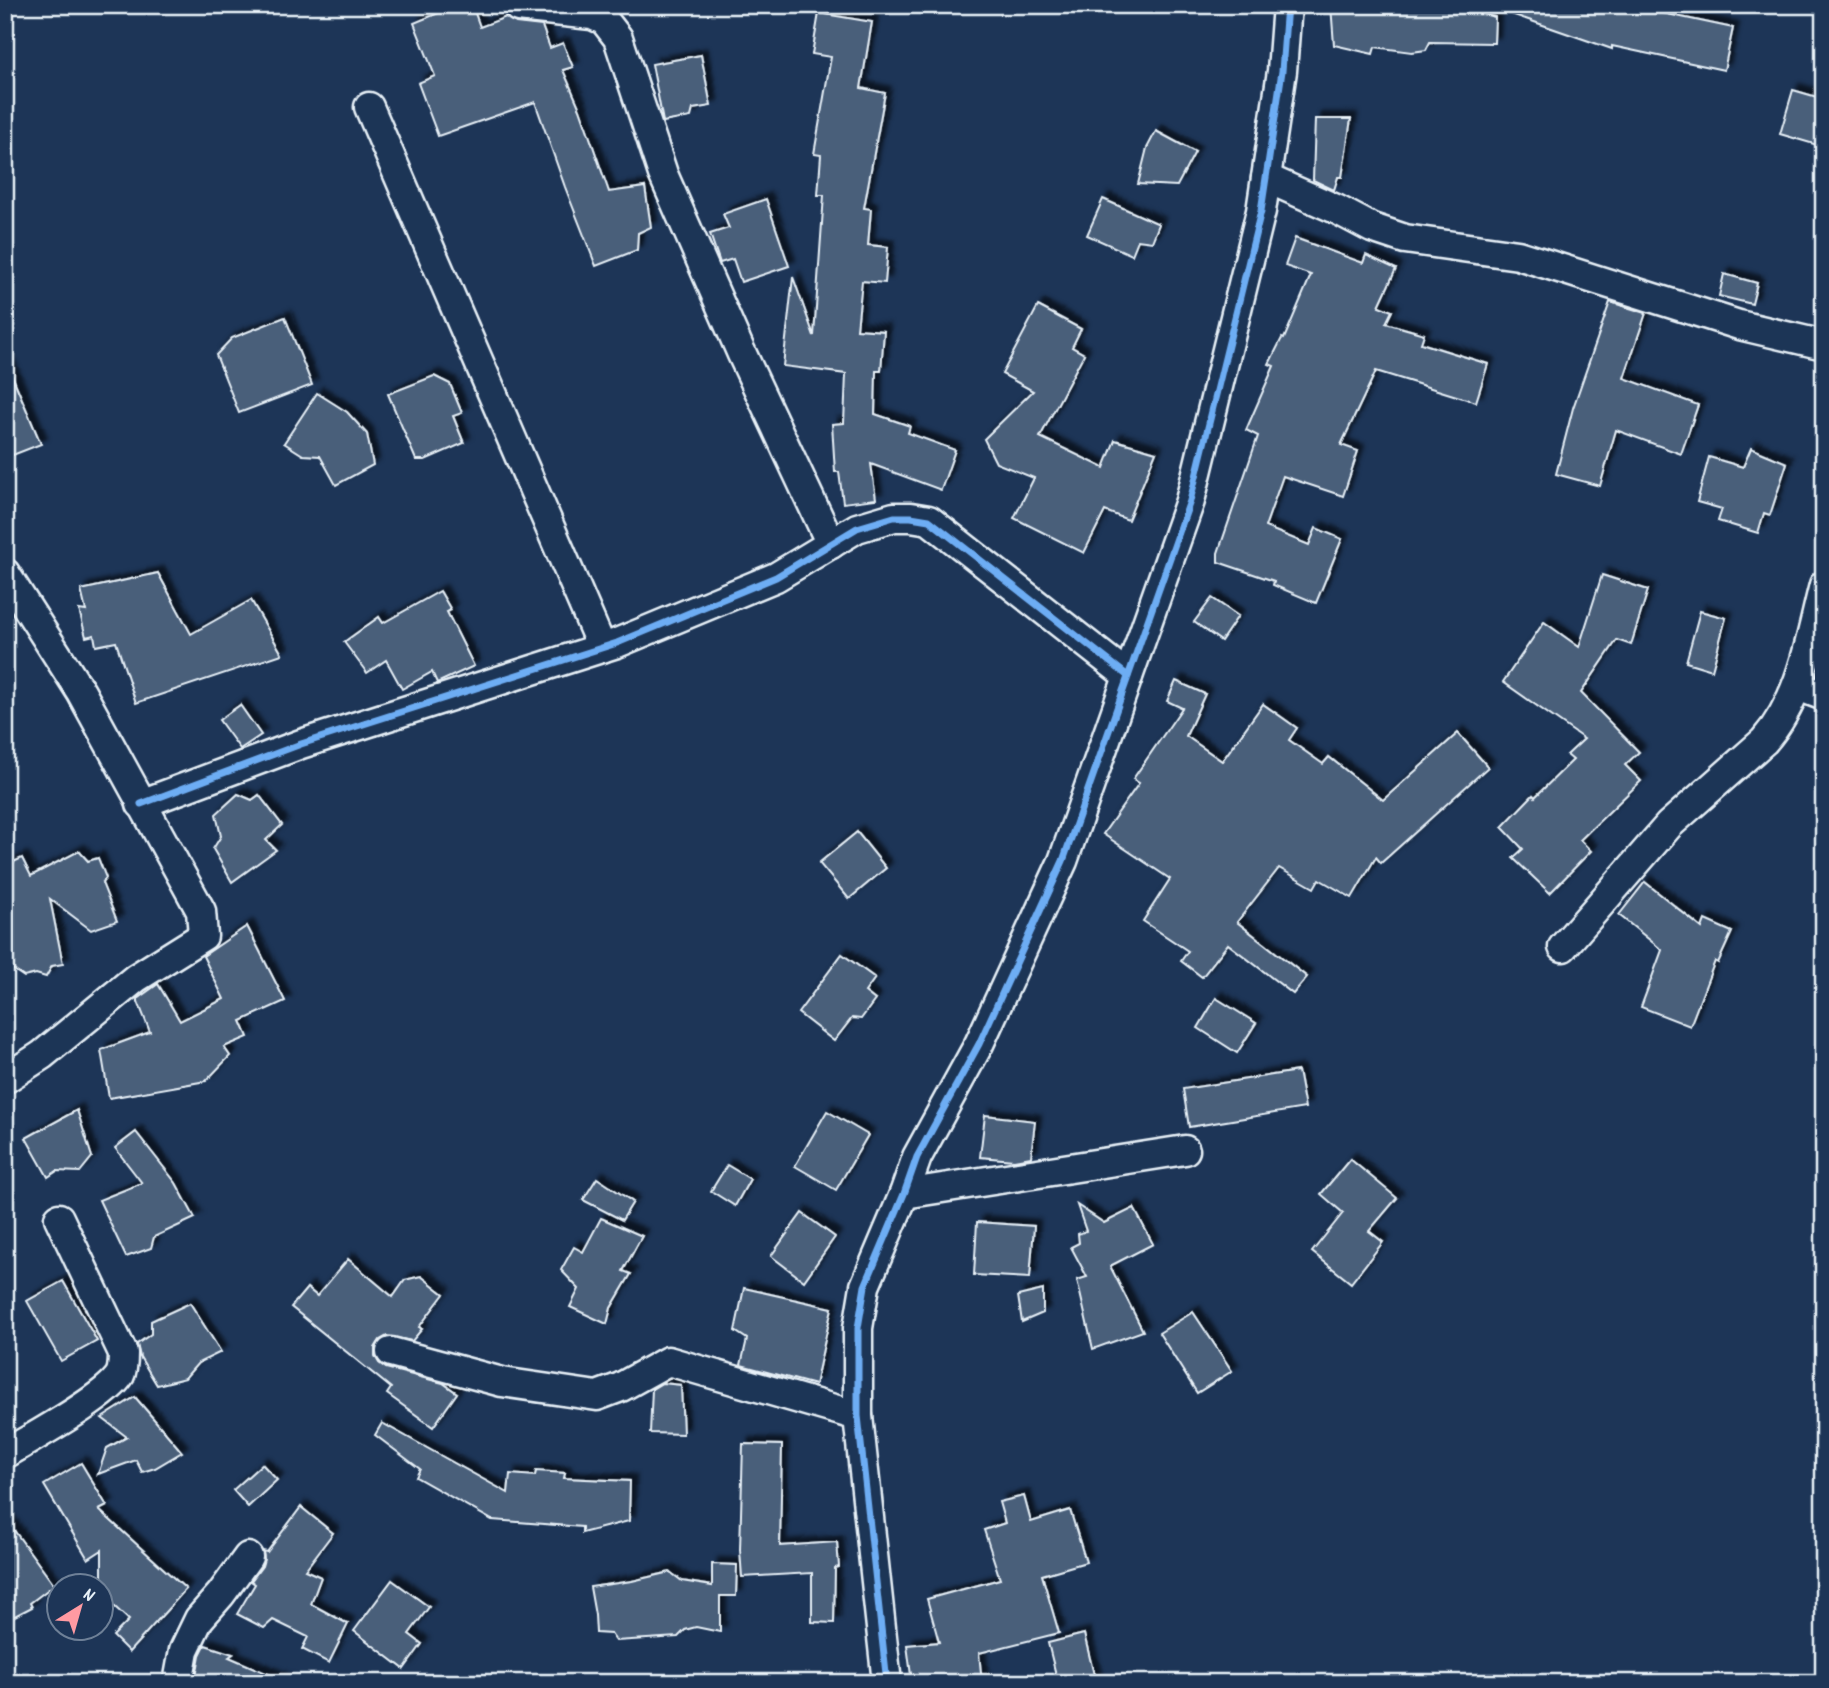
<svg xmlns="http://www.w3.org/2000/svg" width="1829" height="1688" font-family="Dekko,sans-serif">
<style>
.building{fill:#495e7a;stroke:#e8f1f8;stroke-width:2;filter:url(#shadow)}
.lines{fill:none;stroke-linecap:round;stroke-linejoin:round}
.street-casing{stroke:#e8f1f8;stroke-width:33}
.street{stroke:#1d3557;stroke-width:28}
.cycleway-casing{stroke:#1d3557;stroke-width:11}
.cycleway{stroke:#6dadf4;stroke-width:7}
</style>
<defs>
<filter id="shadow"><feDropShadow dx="6" dy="-6" stdDeviation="2" flood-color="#0009"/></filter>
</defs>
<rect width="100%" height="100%" fill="#1d3557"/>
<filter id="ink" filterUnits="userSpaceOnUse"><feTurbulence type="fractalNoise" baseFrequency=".0143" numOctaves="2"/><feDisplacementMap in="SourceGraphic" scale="14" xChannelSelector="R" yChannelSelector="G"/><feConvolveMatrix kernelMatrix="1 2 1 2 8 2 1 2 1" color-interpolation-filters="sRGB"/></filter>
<g filter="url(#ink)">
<g class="building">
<polygon points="458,5 472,5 480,27 506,17 516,23 542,26 550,48 563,43 573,67 563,70 580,109 609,192 645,187 651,227 638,233 637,250 596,266 565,187 535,102 438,136 418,83 435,76 414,23"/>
<polygon points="1331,5 1445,5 1495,17 1494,43 1430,42 1426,50 1412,52 1375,47 1373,54 1334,45"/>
<polygon points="1498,5 1625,5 1733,28 1724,70 1612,46 1612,49 1497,9"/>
<polygon points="819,13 872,22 861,88 885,93 864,208 871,209 868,245 888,247 885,283 862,281 857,329 884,331 881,371 876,371 875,414 910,426 908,433 955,450 941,490 871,464 876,499 843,503 839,472 835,472 832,424 844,423 846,374 783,366 793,277 814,336 824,195 818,195 821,155 814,154 831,57 812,54"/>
<polygon points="701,55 711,106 693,109 691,117 663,122 652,64"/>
<polygon points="1793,90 1824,99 1824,147 1780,134"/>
<polygon points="1315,119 1351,119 1342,177 1338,177 1334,190 1313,180"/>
<polygon points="1156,131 1195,152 1177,186 1138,184 1147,148"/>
<polygon points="766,199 789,266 741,282 733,259 720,263 710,234 729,228 723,214"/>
<polygon points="1103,199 1159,224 1152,242 1138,240 1132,255 1087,235"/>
<polygon points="1295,238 1363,263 1366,255 1396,269 1379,306 1392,311 1386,323 1424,334 1421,343 1488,364 1476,402 1376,371 1341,445 1358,451 1343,496 1283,476 1265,527 1309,545 1316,528 1342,539 1316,603 1273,585 1274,581 1218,562 1218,553 1258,436 1246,430 1274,366 1269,364 1282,338 1284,339 1311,275 1285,266"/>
<polygon points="1724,274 1757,283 1752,304 1719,296"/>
<polygon points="1610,302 1646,313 1624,378 1698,405 1681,454 1616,430 1600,486 1556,474 1573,408"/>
<polygon points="1038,306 1081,329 1072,347 1084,354 1040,437 1104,468 1115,440 1156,452 1128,520 1105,511 1084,553 1014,518 1034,478 996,463 984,439 1033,391 1002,374"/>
<polygon points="285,317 312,385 239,413 216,355 232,338"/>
<polygon points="5,359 41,444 5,458"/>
<polygon points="434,376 450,384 462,413 453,416 464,443 425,460 416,460 388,394"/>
<polygon points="317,393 347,412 367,434 373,465 336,485 320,456 303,455 284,443"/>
<polygon points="1751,448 1787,463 1770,515 1764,513 1758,533 1718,521 1722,509 1697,502 1709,457 1743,467"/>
<polygon points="158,573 191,634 251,600 282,654 136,703 116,642 96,646 94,635 86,637 79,610 86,611 81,590"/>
<polygon points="1602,575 1648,590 1631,645 1617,640 1581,693 1639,752 1625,765 1641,781 1580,840 1591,851 1550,893 1513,858 1523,849 1502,827 1533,795 1535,797 1573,760 1567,755 1584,739 1503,682 1544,622 1579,647"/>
<polygon points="440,591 451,610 447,612 474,666 437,683 432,672 402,689 386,660 367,673 344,642 379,617 383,623"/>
<polygon points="1212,598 1238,616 1221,641 1194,622"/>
<polygon points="1700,611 1726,618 1712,670 1686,662"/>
<polygon points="1176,681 1205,694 1186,736 1222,761 1263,704 1297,728 1289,740 1323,764 1329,757 1383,800 1458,733 1488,767 1381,863 1376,857 1352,898 1319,879 1314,888 1279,868 1237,922 1307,977 1293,994 1228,944 1202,977 1181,961 1188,951 1143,921 1170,879 1103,834 1139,783 1133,779 1182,708 1167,701"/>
<polygon points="240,705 261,735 240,749 219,720"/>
<polygon points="238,794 252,800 259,795 282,825 266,840 276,850 232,882 213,849 221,836 216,814"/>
<polygon points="857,832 886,868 849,899 819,863"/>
<polygon points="79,851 88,861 98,858 106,878 102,883 117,921 91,930 50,899 63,964 52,966 46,977 36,974 24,977 5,964 5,866 22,858 31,876"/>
<polygon points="1645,882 1702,928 1705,920 1732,932 1718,963 1715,961 1690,1026 1641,1007 1662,950 1619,915"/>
<polygon points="247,926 285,1001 241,1021 248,1037 224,1047 230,1056 206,1081 109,1098 101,1050 150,1032 137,999 158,984 180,1021 224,999 203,956"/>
<polygon points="842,954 875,978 865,992 875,1000 861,1019 852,1018 834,1041 798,1013"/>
<polygon points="1216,998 1256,1023 1237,1053 1198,1028"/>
<polygon points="1298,1071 1305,1108 1189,1127 1183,1089"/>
<polygon points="77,1110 92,1157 80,1172 57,1171 48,1177 26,1138"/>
<polygon points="827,1111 868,1135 836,1190 795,1166"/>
<polygon points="985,1115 1035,1121 1031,1157 1014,1160 980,1157"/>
<polygon points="136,1132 176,1183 195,1218 154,1237 151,1248 126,1257 99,1200 142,1183 115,1148"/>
<polygon points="1350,1159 1397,1198 1369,1231 1383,1242 1351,1283 1312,1252 1343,1213 1321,1194"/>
<polygon points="727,1165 750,1179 735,1206 711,1191"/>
<polygon points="597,1178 633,1202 622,1220 583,1200"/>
<polygon points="1077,1205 1104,1223 1134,1208 1153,1244 1110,1266 1143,1331 1093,1349 1077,1280 1087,1277 1071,1247 1079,1243 1078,1234 1086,1231"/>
<polygon points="802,1213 835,1237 804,1281 771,1256"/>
<polygon points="601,1218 642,1236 623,1271 631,1274 611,1308 607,1324 570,1307 579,1289 561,1270 574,1247 583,1252"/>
<polygon points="977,1222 1034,1226 1030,1278 974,1275"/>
<polygon points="348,1259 393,1297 405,1280 421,1276 444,1294 419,1327 422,1329 412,1341 387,1336 380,1340 375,1348 375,1356 379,1363 386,1368 443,1383 457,1393 433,1427 387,1394 391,1388 291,1307 307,1288 317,1296"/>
<polygon points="63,1281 97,1341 61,1361 27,1301"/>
<polygon points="744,1288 832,1308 815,1385 741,1365 747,1339 735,1331"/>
<polygon points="1043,1290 1043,1313 1022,1322 1018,1296"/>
<polygon points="190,1303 221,1352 198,1363 185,1378 157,1385 140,1357 137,1344 151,1334 151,1321"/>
<polygon points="1193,1312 1232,1371 1197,1393 1159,1333"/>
<polygon points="662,1383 681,1385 683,1434 650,1433 652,1389"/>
<polygon points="135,1397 182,1452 155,1468 142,1472 136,1460 98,1474 107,1448 127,1437 102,1418"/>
<polygon points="382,1423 508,1493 510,1474 535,1476 536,1471 565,1473 564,1478 630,1481 629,1521 582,1533 582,1527 492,1520 416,1477 420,1469 375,1435"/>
<polygon points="743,1444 782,1445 780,1546 837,1542 839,1567 835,1568 834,1623 812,1622 812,1573 742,1577 740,1550"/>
<polygon points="81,1463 107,1506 99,1510 186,1589 129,1652 113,1636 129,1620 102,1595 102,1550 88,1559 44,1485"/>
<polygon points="262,1464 277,1480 248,1507 233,1490"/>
<polygon points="1024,1496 1031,1522 1070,1510 1086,1562 1042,1575 1059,1633 979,1653 982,1683 912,1683 907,1645 939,1642 927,1599 1000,1579 984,1530 1005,1523 999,1502"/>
<polygon points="301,1507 333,1533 305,1570 321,1577 311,1604 348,1624 329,1663 302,1649 308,1637 273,1620 264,1628 237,1614 255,1584 251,1581 262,1566 264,1559 263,1551 267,1552"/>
<polygon points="5,1518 54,1585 30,1603 32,1607 5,1621"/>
<polygon points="712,1564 737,1565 736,1596 720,1596 720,1632 696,1627 685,1630 678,1637 616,1641 611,1634 596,1633 595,1615 590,1587 632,1581 670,1572 682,1581 712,1586"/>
<polygon points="392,1580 429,1607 409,1634 422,1644 404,1669 354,1631"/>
<polygon points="1084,1634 1096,1683 1058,1683 1048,1643"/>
<polygon points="205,1645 233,1654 229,1657 289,1683 214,1683 196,1677 200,1655"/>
</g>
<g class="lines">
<g class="street-casing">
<g id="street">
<polyline points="518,7 592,15 604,20 618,38 663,174 741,352 831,544"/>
<polyline points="369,107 602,648"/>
<polyline points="1266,178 1336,209 1372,228 1405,239 1518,255 1739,325 1824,345"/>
<polyline points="5,573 81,692 201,911 203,936 136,978 42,1055 5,1079"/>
<polyline points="1798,686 1824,696"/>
<polyline points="141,804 301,744 617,643 776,577 857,528 894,517 911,517 929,520 1128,676"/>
<path d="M1563 947 1669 825 1764 741C1802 698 1810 639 1824 585"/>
<polyline points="904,1194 1185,1150"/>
<polyline points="391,1352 502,1382 597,1396 621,1387 668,1361 858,1416"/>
<path d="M5 1454C31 1438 106 1398 120 1375 123 1369 123 1359 123 1353L59 1218"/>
<polyline points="178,1683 184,1650 199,1619 221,1594 248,1557"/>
<polyline points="887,1683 858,1416 858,1328 865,1286 904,1194 917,1157 979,1044 1063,861 1190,501 1261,211 1282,71 1287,5"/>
</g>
</g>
<use href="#street" class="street"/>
<g class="cycleway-casing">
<g id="cycleway">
<polyline points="141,804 301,744 617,643 776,577 857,528 894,517 911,517 929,520 1128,676"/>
<polyline points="887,1683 858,1416 858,1328 865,1286 904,1194 917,1157 979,1044 1063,861 1190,501 1261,211 1282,71 1287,5"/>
</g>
</g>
<use href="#cycleway" class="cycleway"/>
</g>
</g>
<rect width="1829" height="1688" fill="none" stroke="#1d3557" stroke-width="28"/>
<rect x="14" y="14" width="1801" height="1660" fill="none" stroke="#e8f1f8" stroke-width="2.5" filter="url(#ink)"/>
<g transform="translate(80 1607) rotate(37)"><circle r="33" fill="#1d3557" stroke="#6e8097" stroke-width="2"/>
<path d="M0-5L12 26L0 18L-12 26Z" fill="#ff9aa2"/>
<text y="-10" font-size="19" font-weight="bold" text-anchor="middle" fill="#e8f1f8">N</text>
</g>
</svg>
